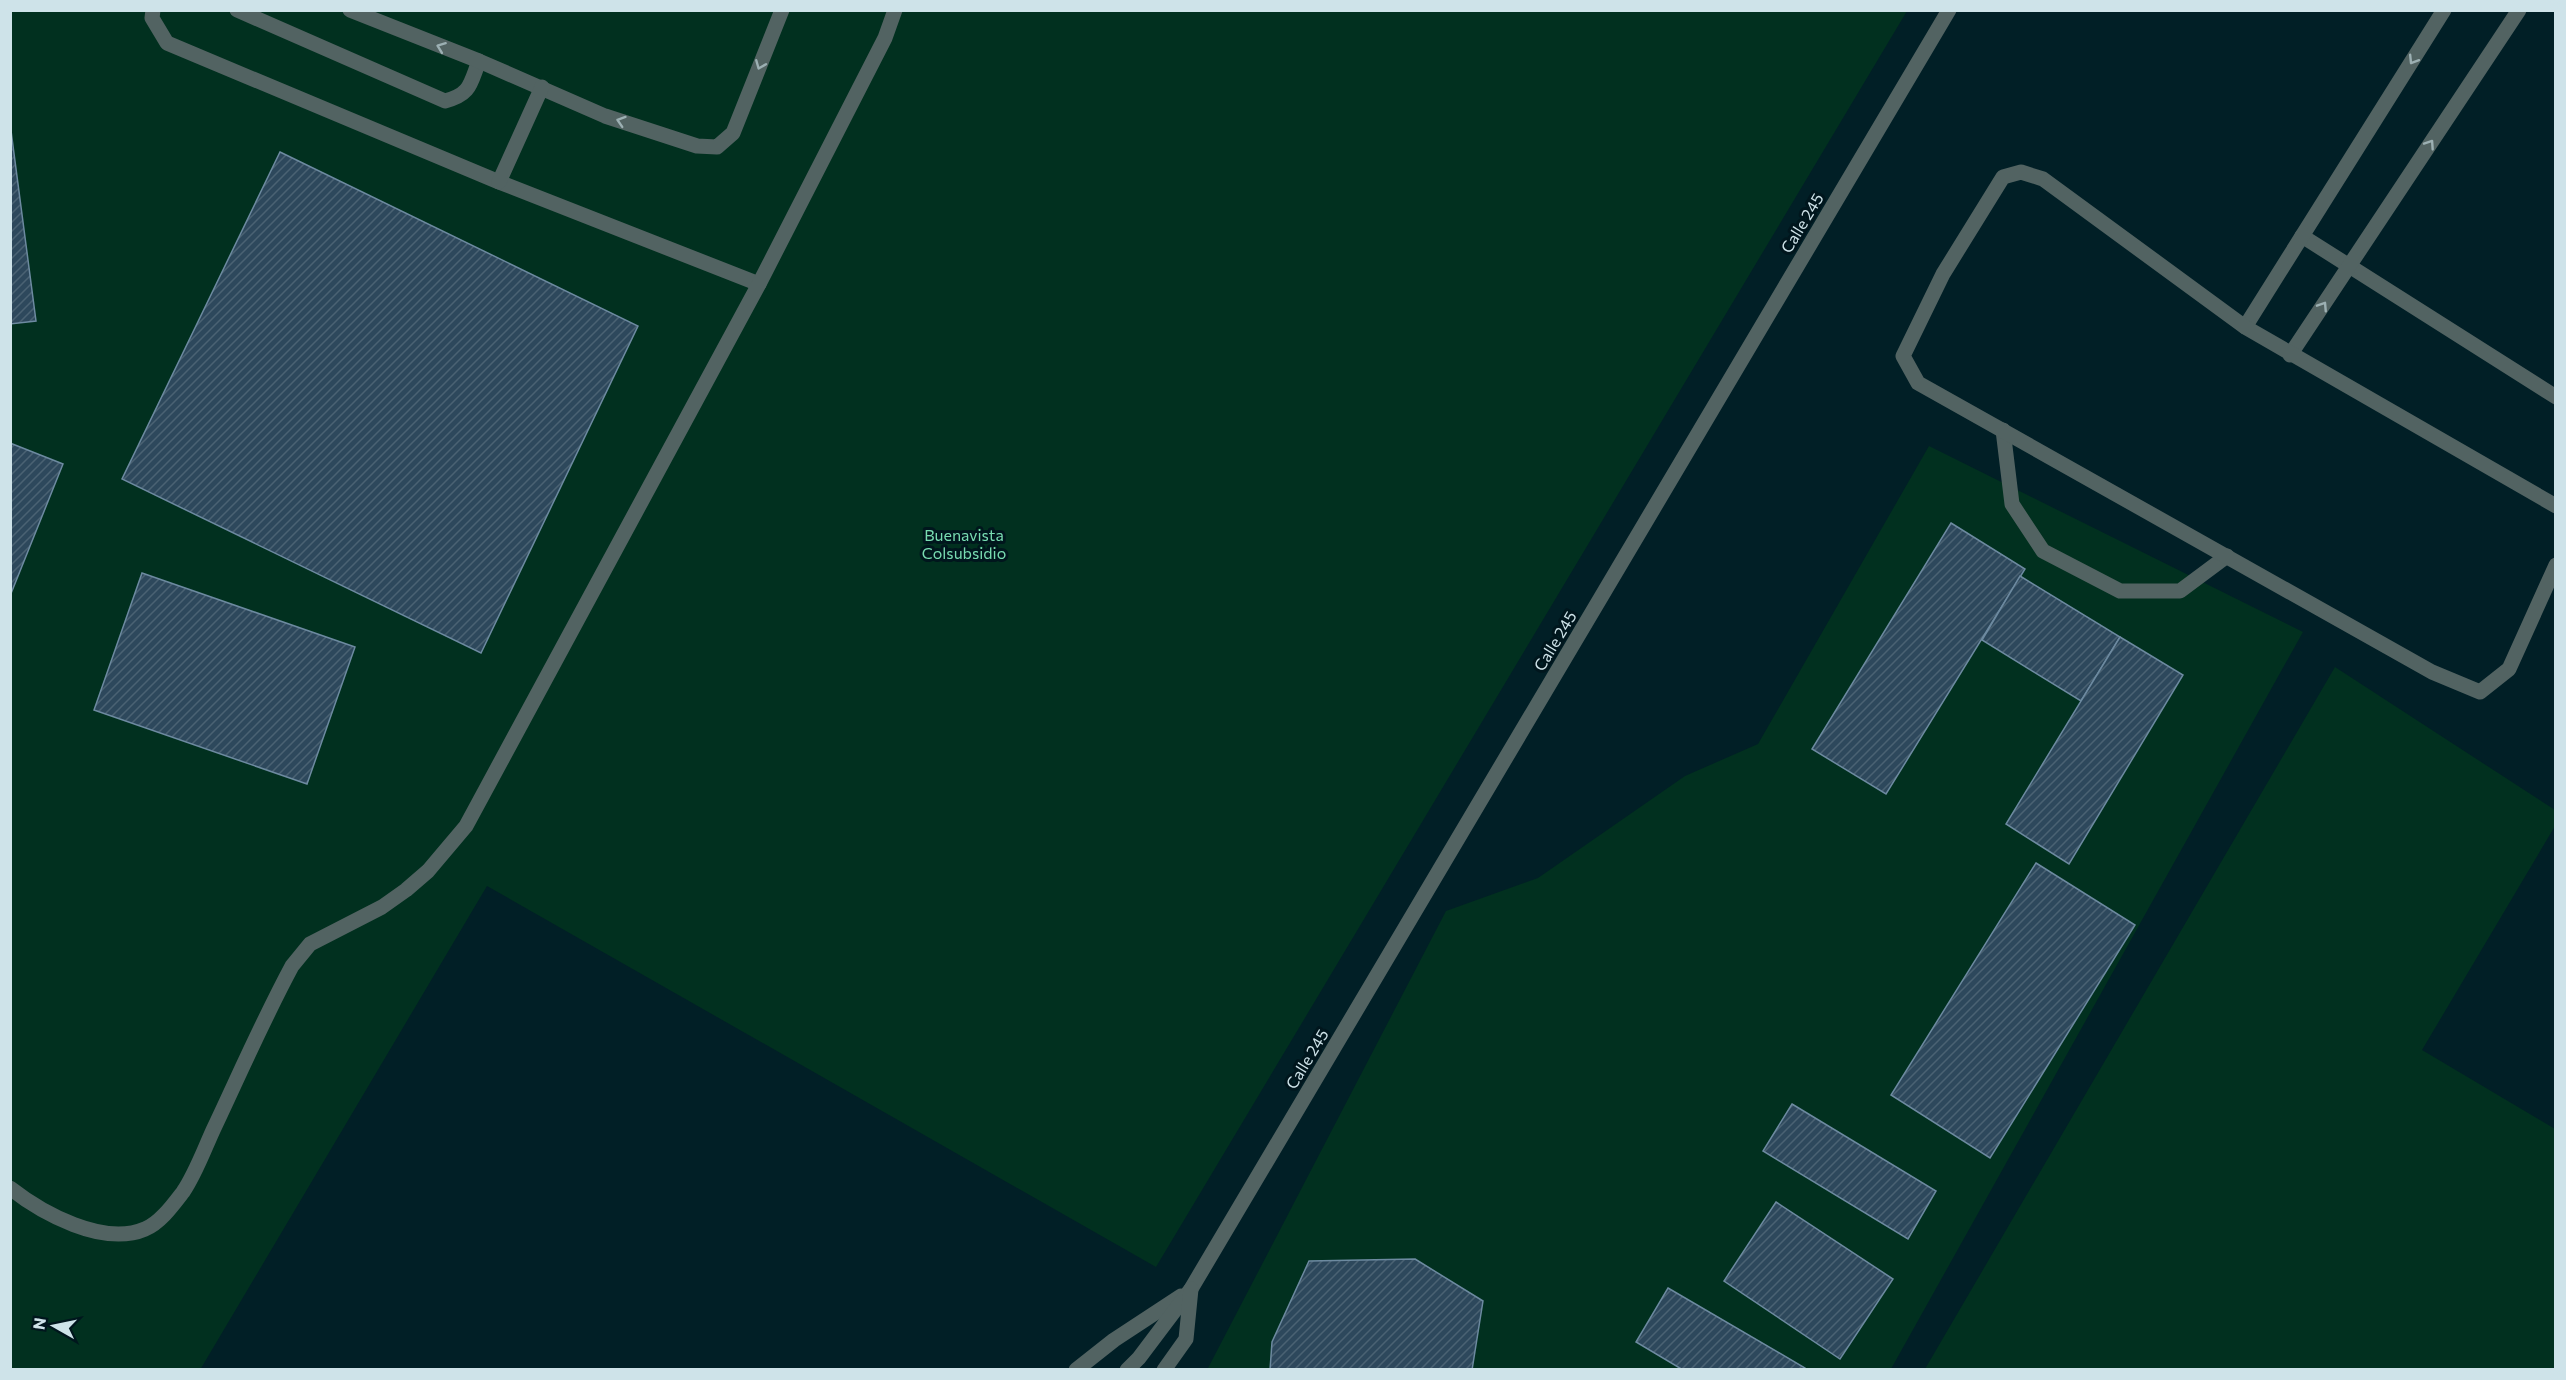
<svg xmlns="http://www.w3.org/2000/svg" width="2566" height="1380" font-family="Commissioner,sans-serif">
<style>
.park{fill:#01301f}
.building{fill:url(#building-hatch);stroke:#6d8aa0;stroke-width:1.5}
.lines{fill:none;stroke-linecap:round;stroke-linejoin:round}
.lane{stroke:#526362;stroke-width:15}
.oneway{stroke:#9cb0b3}
.labels{text-anchor:middle;stroke-width:6;stroke-linejoin:round;paint-order:stroke}
.street-label{font-size:16px;fill:#cee3e9;stroke:#00161d}
.park-label{font-size:16px;fill:#78dcb1;stroke:#00161d}
</style>
<defs>
<pattern id="building-hatch" width="6" height="6" patternUnits="userSpaceOnUse" patternTransform="scale(1.5)"><rect width="6" height="6" fill="#2d485c"/><path d="M-1 1l2-2M0 6l6-6M5 7l2-2" fill="none" stroke="#4a6273"/></pattern>
</defs>
<rect width="100%" height="100%" fill="#011f26"/>
<g class="park">
<polygon points="10,11 1907,11 1156,1267 487,886 200,1370 11,1369"/>
<polygon points="1929,446 2303,632 1891,1369 1207,1370 1446,911 1538,878 1685,776 1758,744"/>
<polygon points="2335,667 2555,810 2555,826 2422,1050 2555,1129 2555,1369 1925,1369"/>
</g>
<g class="building">
<polygon points="10,123 36,321 10,324"/>
<polygon points="280,152 638,326 481,653 122,479"/>
<polygon points="10,443 63,464 10,596"/>
<polygon points="1951,523 2025,569 1886,794 1812,749"/>
<polygon points="142,573 355,647 307,784 94,710"/>
<polygon points="2020,576 2120,637 2081,701 1982,640"/>
<polygon points="2120,637 2183,675 2069,864 2006,824"/>
<polygon points="2036,863 2135,925 1990,1158 1891,1095"/>
<polygon points="1792,1104 1936,1191 1908,1239 1763,1151"/>
<polygon points="1776,1202 1893,1279 1840,1359 1724,1281"/>
<polygon points="1415,1259 1483,1301 1472,1370 1270,1370 1272,1342 1309,1261"/>
<polygon points="1668,1288 1805,1368 1804,1370 1683,1370 1636,1342"/>
</g>
<g class="lines">
<g class="lane">
<polyline points="153,10 152,18 167,43 499,182 759,284"/>
<path d="M237 10 445 101C471 94 470 84 479 61"/>
<polyline points="350,10 479,61 605,116 697,146 717,147 733,133 782,10"/>
<polyline points="499,182 542,87"/>
<polyline points="2302,236 2556,397"/>
<polyline points="2245,327 2444,10"/>
<polyline points="2290,355 2519,10"/>
<polyline points="2003,430 2012,504 2043,551 2120,591 2180,591 2227,556"/>
<polyline points="2556,506 2245,327 2043,179 2021,172 2003,177 1943,274 1903,356 1918,383 2432,672 2480,692 2509,669 2556,565"/>
<path d="M10 1188C42 1213 103 1247 145 1229 160 1223 173 1205 183 1192 196 1173 205 1147 215 1126 240 1073 264 1018 292 966L310 944 382 907 406 890 428 871 466 826 759 284 885 38 895 10"/>
<polyline points="1076,1370 1114,1340 1181,1296"/>
<polyline points="1127,1370 1139,1358 1191,1289 1949,10"/>
<polyline points="1164,1370 1186,1339 1191,1289"/>
</g>
</g>
<defs><path id="oneway-chevron" d="M-2-3.5L2.5 0L-2 3.5" fill="none" stroke-width="1.6" stroke-linecap="round" stroke-linejoin="round" transform="scale(1.5)"/></defs>
<g class="oneway">
<use href="#oneway-chevron" transform="translate(441 47) rotate(-159)"/>
<use href="#oneway-chevron" transform="translate(2413 60) rotate(122)"/>
<use href="#oneway-chevron" transform="translate(760 65) rotate(112)"/>
<use href="#oneway-chevron" transform="translate(621 121) rotate(-162)"/>
<use href="#oneway-chevron" transform="translate(2430 144) rotate(-56)"/>
<use href="#oneway-chevron" transform="translate(2323 306) rotate(-57)"/>
</g>
<g class="labels">
<g class="street-label">
<text transform="translate(1802 223) rotate(-59)" y="6">Calle 245</text>
<text transform="translate(1555 641) rotate(-59)" y="6">Calle 245</text>
<text transform="translate(1307 1059) rotate(-59)" y="6">Calle 245</text>
</g>
<g class="park-label">
<text x="964" y="541">Buenavista<tspan x="964" dy="18">Colsubsidio</tspan></text>
</g>
</g>
<rect width="2566" height="1380" fill="none" stroke="#cee3e9" stroke-width="24"/>
<g transform="translate(54 1326) rotate(279)" stroke="#00161d" stroke-width="4.5" paint-order="stroke">
<path d="M0-4.5L10 22L0 15L-10 22Z" fill="#cee3e9"/>
<text y="-9" font-size="16" font-weight="bold" text-anchor="middle" fill="#cee3e9">N</text>
</g>
</svg>
